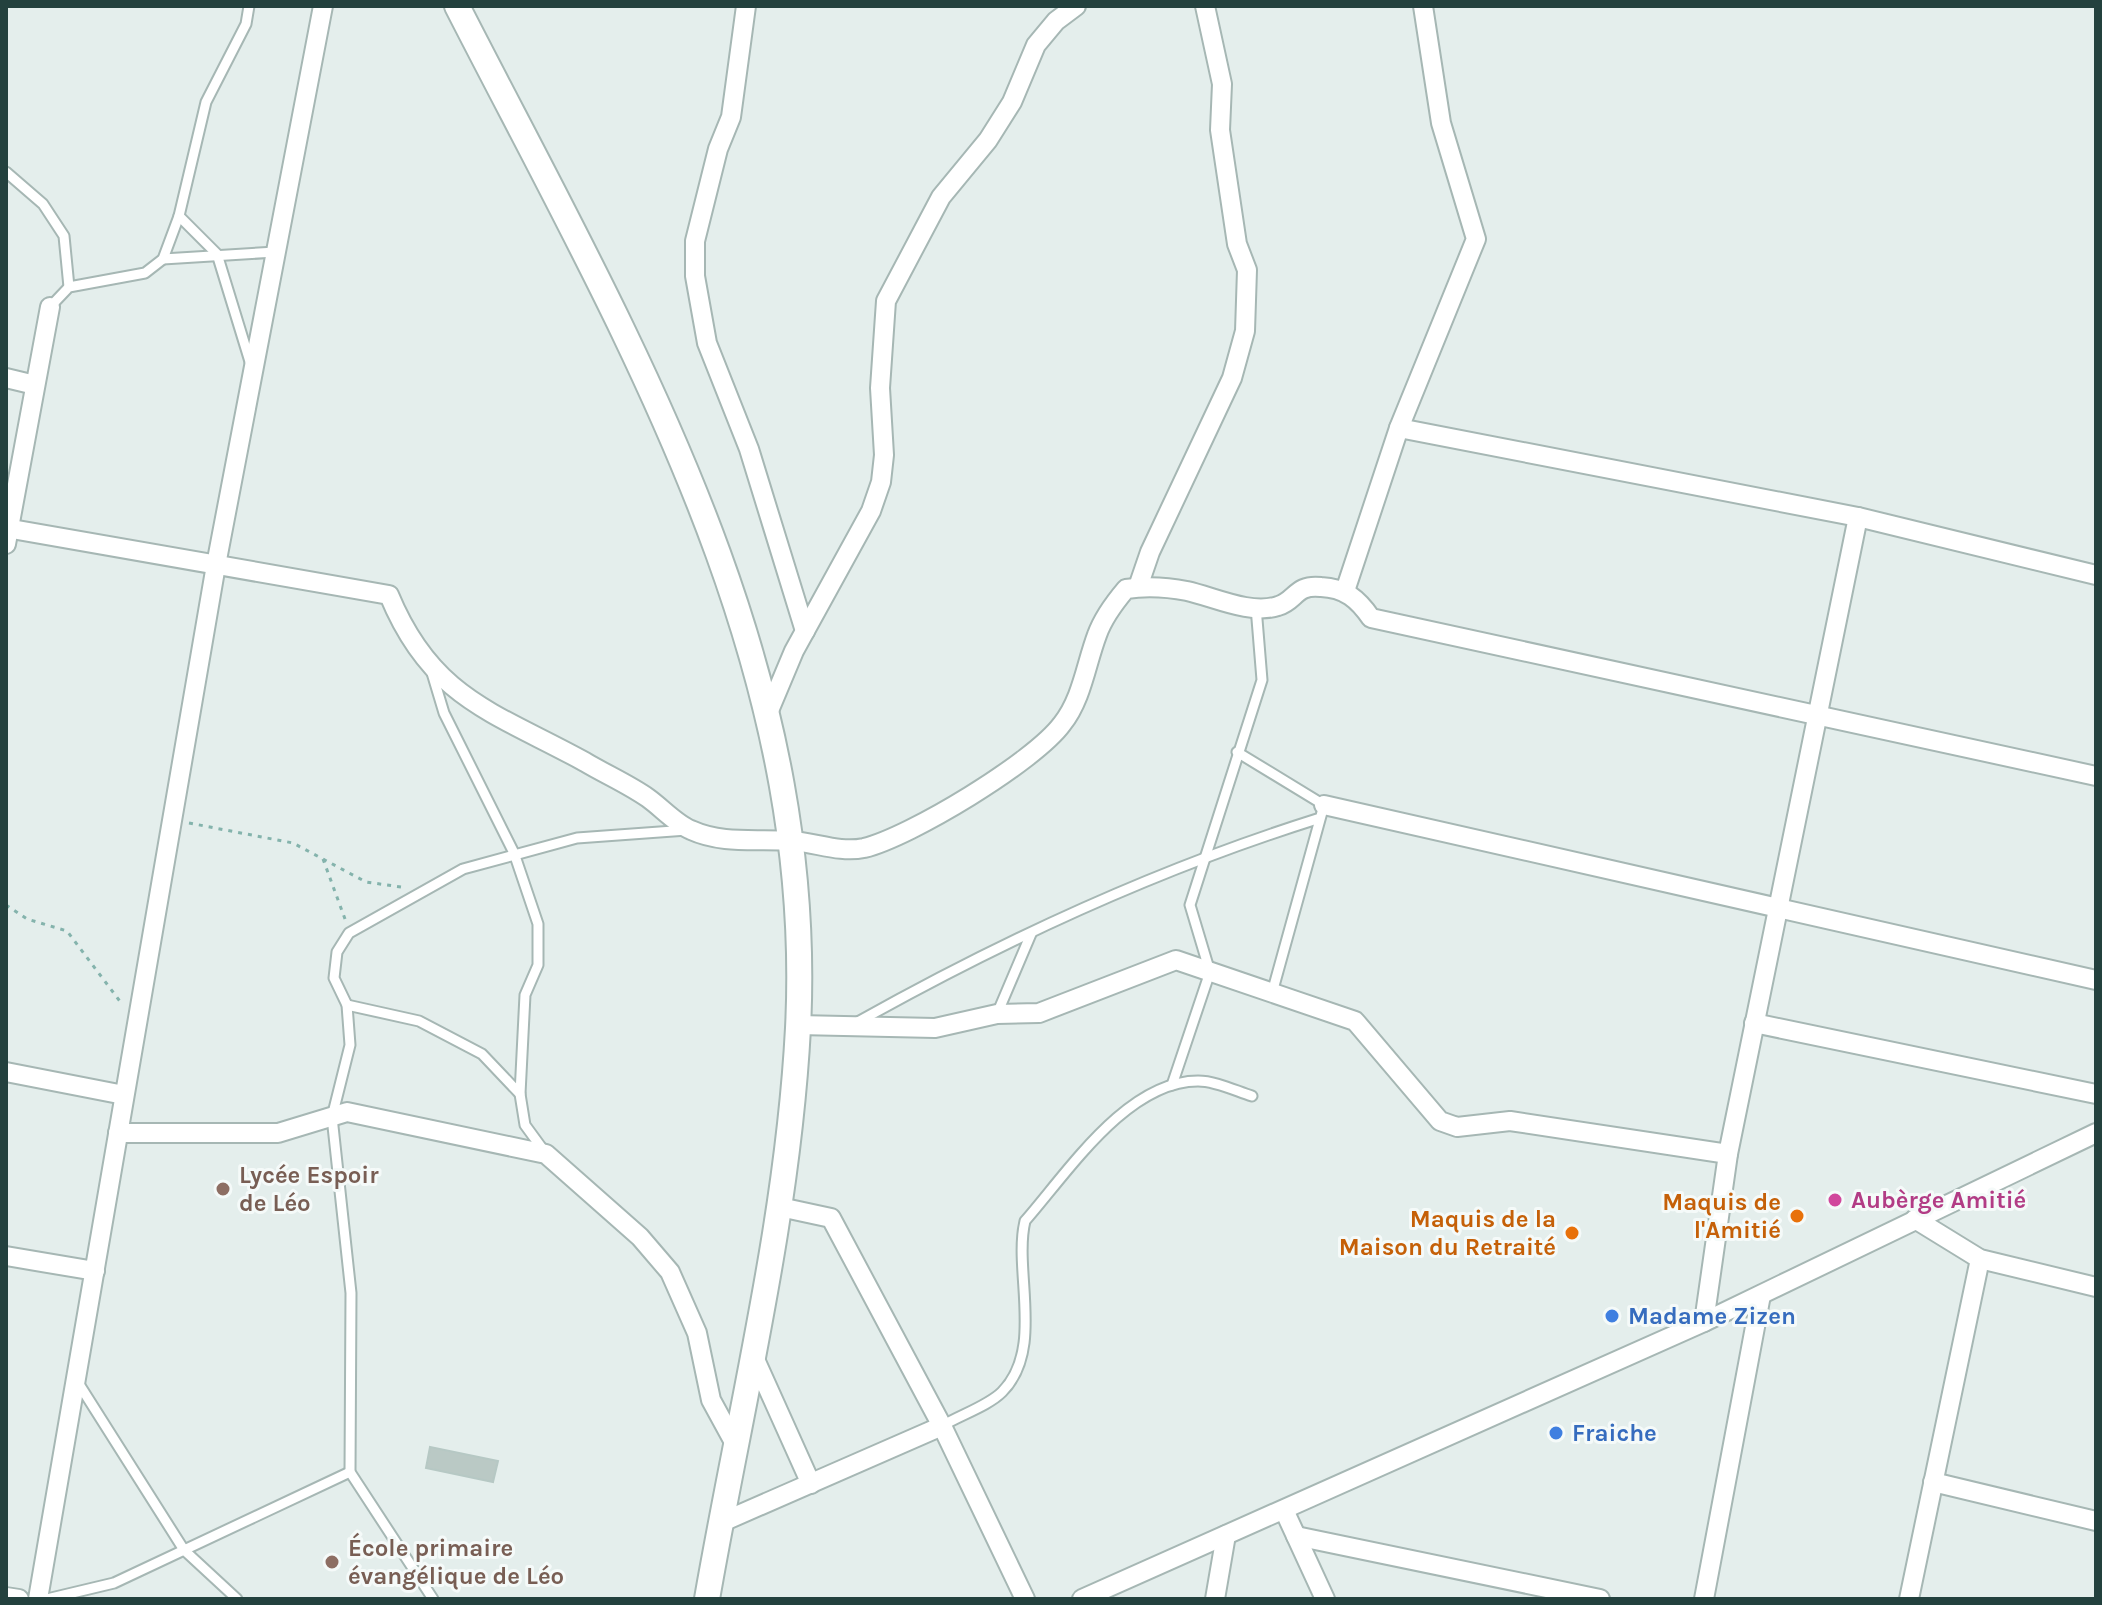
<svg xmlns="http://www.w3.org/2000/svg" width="2102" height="1605" font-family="Karla,sans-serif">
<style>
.building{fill:#bac9c5;stroke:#b6c8c4;stroke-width:2}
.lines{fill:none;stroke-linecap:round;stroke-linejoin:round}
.service-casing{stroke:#a6b7b4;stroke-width:13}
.minor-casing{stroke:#a6b7b4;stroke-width:22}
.tertiary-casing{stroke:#a6b7b4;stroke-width:28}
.path{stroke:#84b3ac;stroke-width:3;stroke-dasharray:4 6;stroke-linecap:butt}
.service{stroke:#fff;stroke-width:9}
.minor{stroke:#fff;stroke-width:18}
.tertiary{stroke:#fff;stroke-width:24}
.education-dot{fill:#8d6e63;stroke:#f5faf9;stroke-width:3}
.hotel-dot{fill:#d1479c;stroke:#f5faf9;stroke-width:3}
.food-dot{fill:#e8710a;stroke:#f5faf9;stroke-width:3}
.shop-dot{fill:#3f7fe0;stroke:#f5faf9;stroke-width:3}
.labels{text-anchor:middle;stroke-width:6;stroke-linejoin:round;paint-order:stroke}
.education-label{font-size:24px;font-weight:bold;fill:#785e54;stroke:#f5faf9;text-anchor:start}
.hotel-label{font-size:24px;font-weight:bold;fill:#b23c85;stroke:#f5faf9;text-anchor:start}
.food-label{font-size:24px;font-weight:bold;fill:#c56008;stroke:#f5faf9;text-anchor:end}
.shop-label{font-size:24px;font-weight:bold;fill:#366cbe;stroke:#f5faf9;text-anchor:start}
</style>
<rect width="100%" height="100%" fill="#e4eeec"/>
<polygon class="building" points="430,1447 498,1461 493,1482 426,1468"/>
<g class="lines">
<g class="service-casing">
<g id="service">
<polyline points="6,172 43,204 64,236 69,287"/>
<polyline points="179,216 217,254 251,365"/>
<polyline points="163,259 276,252"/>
<polyline points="50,307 69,287 145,273 163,259 179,216 206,102 246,24 249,6"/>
<polyline points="432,673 444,713 514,853 538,924 538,965 525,995 520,1094 525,1125 544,1151"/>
<polyline points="1237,752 1324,805 1272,993"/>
<polyline points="347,1005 419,1021 482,1054 520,1094"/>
<polyline points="997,1014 1031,934"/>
<path d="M856 1023C1002 941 1158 869 1317 819"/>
<polyline points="1172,1085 1210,972 1190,905 1262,680 1256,607"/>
<polyline points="77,1381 184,1550 237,1599"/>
<path d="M942 1426C960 1415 988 1406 1002 1392 1045 1349 1013 1271 1025 1221 1068 1172 1127 1081 1198 1081 1216 1081 1236 1091 1252 1096"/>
<polyline points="47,1599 114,1583 350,1472"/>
<polyline points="433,1599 350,1472 351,1293 332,1117 350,1045 347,1005 334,978 337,952 349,933 463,869 577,838 687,830"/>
</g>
</g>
<g class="minor-casing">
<g id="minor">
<polyline points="746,6 731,117 718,149 695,241 695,276 707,343 749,449 805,631"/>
<polyline points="6,378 35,385"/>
<polyline points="1399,428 1858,517 2096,575"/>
<path d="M6 528 389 595C432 699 494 712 585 762 605 774 628 784 648 798 662 808 676 824 691 830 724 845 758 838 793 841 817 843 840 853 864 848 910 837 1034 762 1062 724 1082 699 1086 664 1097 635 1103 618 1115 602 1126 589 1147 586 1166 587 1187 591 1214 597 1250 615 1278 606 1296 601 1295 584 1321 587 1345 588 1358 599 1371 618L2096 776"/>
<polyline points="6,544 50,307"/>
<polyline points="1138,587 1150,552 1232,378 1245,331 1247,270 1237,244 1220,130 1222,84 1205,6"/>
<polyline points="1345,591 1399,428 1476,239 1441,123 1423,6"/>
<polyline points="768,713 794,651 871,511 881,482 884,455 880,388 886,301 941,197 988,140 1012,102 1036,45 1056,21 1076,6"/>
<polyline points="1324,805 2096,980"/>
<polyline points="1754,1023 2096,1094"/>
<polyline points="798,1025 935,1028 997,1014 1039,1013 1176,960 1355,1021 1440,1121 1457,1127 1510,1121 1728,1154"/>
<polyline points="6,1072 124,1095"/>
<polyline points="118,1133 278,1133 347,1112 546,1154 640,1237 670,1272 697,1333 711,1400 735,1444"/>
<polyline points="780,1207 831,1218 942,1426 1025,1599"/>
<polyline points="1915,1219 1980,1259 2096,1287"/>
<polyline points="6,1256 95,1271"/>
<polyline points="1704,1322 1728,1154 1858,517"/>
<polyline points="753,1355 811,1484"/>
<polyline points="1933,1482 2096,1521"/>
<polyline points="1284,1510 1325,1599"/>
<polyline points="720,1523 942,1426"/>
<polyline points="1296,1536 1600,1599"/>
<polyline points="6,1597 19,1599"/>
<polyline points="38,1599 216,565 323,6"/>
<polyline points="1082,1599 1704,1322 2096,1133"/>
<polyline points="1215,1599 1226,1535"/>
<polyline points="1704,1599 1761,1295"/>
<polyline points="1909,1599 1980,1259"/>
</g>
</g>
<g class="tertiary-casing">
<path id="tertiary" d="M457 6C622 329 817 651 798 1028 788 1220 740 1409 707 1599"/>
</g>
<g class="path">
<polyline points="189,823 293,843 366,882 401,887"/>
<polyline points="323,859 345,919"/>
<polyline points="6,905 27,919 67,931 122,1004"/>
</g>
<use href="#service" class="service"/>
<use href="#minor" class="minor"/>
<use href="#tertiary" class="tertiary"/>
</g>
<g class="education-dot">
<circle cx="223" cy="1189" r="8"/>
<circle cx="332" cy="1562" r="8"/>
</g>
<circle class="hotel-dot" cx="1835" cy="1200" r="8"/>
<g class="food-dot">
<circle cx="1797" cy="1216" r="8"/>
<circle cx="1572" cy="1233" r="8"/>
</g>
<g class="shop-dot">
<circle cx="1612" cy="1316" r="8"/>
<circle cx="1556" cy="1433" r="8"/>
</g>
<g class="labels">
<g class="education-label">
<text x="239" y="1183">Lycée Espoir<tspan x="239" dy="28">de Léo</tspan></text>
<text x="348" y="1556">École primaire<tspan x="348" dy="28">évangélique de Léo</tspan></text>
</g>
<g class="hotel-label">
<text x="1851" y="1208">Aubèrge Amitié</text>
</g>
<g class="food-label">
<text x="1781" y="1210">Maquis de<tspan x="1781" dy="28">l'Amitié</tspan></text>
<text x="1556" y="1227">Maquis de la<tspan x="1556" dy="28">Maison du Retraité</tspan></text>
</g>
<g class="shop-label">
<text x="1628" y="1324">Madame Zizen</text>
<text x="1572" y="1441">Fraiche</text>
</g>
</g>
<rect width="2102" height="1605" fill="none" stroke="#23413e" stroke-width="16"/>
</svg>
